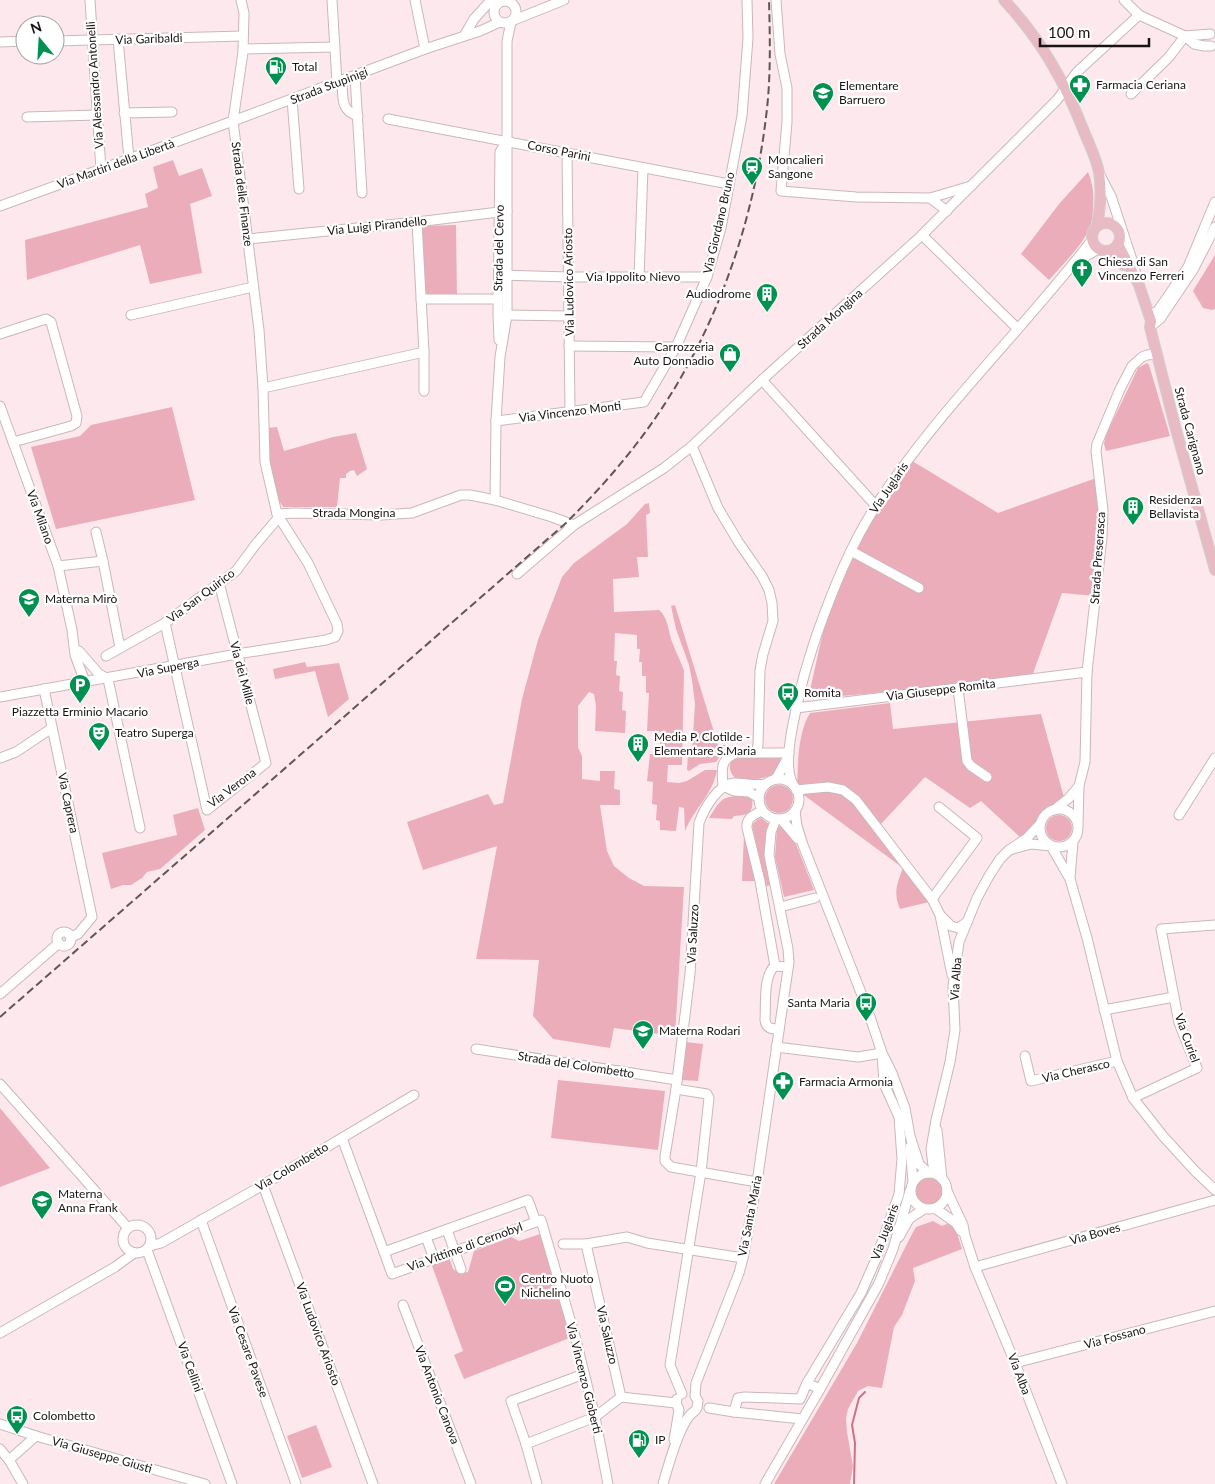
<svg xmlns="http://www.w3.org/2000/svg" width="1215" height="1484" font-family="Lato,sans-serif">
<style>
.green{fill:#ecadbb}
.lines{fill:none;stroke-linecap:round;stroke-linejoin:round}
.stream{stroke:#cb7289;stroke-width:2}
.minor-casing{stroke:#cab7ba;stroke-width:11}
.major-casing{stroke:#d1d0d0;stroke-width:12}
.minor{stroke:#fff;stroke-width:9}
.major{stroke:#e8bac4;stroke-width:10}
.rail{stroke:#605557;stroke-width:2;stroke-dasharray:8 4;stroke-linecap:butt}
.labels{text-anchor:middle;stroke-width:4.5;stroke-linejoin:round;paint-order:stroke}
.street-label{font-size:12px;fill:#1a1314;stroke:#fff}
.poi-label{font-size:12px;fill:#1a1314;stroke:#fff;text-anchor:start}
</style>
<rect width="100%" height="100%" fill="#fde9ed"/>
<g class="green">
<polygon points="173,160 179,176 202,168 212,196 190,204 202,273 150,284 140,245 27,280 25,240 148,207 145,194 158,188 153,167"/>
<path d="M1088 172C1093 184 1094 193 1093 206 1093 215 1092 224 1088 232 1078 250 1062 265 1049 280L1021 254 1059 204Z"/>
<polygon points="456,225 457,296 424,297 422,226"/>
<polygon points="1215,255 1215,309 1212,310 1203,308 1193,291"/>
<polygon points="1147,363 1149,365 1170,436 1106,451 1104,444 1106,435 1138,368"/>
<polygon points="172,407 195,500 56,529 31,447 80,436 91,425"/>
<polygon points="277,427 284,451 333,437 356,433 367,469 357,476 354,470 350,471 346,474 346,478 340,478 337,507 283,507 278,499 269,465 268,428"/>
<polygon points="909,459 998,513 1099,477 1095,596 1062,593 1031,679 808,699 831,596 871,501"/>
<path d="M649 503 650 513 646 515 648 557H637L639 577 613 579 614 612 659 610C669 618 668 633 673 644 676 653 681 661 684 671L682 765H668L667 782 679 783 687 781 705 770H717C713 794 694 809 685 831L684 808 679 807 676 831 660 830V821L656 820 657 805 652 804 653 782 647 781 650 754H659L661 735 659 731H647L649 693H646V676H642V662H639L640 649H637V635L615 633 614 661H617L616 675 620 676 619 691 623 692 622 710 626 711 625 733 595 731 596 706 594 694 589 692 578 706V747L582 756V779L600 781V771H615L614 789 620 790V805H600L607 851 614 866 629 878 644 886 684 887 675 1036 614 1028 610 1048 553 1039 533 1016 539 960 476 959 497 846 423 870 407 822 488 794 494 805 503 803 522 699 538 640 562 577 574 563 627 524 645 504Z"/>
<polygon points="675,605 718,745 729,745 722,753 716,762 700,764 689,771 687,770 688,751 692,749 695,704 692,680 689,665 676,629 671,606"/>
<polygon points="305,662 307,667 339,663 349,699 328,717 315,671 275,679 273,669"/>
<path d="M890 703 893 729 1041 714 1065 801 1023 840 981 801 970 808 925 777 880 825 933 901 900 909C893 894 897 883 903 868L797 790C798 766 797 734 810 713Z"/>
<path d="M738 756 781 757 779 770C767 780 750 781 735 778 727 769 728 762 738 756Z"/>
<circle cx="779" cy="799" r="14"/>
<path d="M752 796C754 812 750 815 734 816L732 819 709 818C724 793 725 797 752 796Z"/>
<polygon points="198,808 205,830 160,869 147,872 142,878 131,885 123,885 111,889 102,853 177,835 173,815"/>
<circle cx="1059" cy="828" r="13"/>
<polygon points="761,818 768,823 773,885 766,886 752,825 757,820"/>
<polygon points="782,825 791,831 814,890 784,897 775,857 777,828"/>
<polygon points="744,834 757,881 742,881"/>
<polygon points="686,1042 703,1044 698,1081 680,1080"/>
<polygon points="558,1080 665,1091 658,1150 551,1138"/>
<polygon points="0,1108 50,1168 0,1187"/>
<circle cx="929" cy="1191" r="13"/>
<polygon points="933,1221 942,1226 949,1223 956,1230 962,1249 913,1268 915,1281 902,1315 894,1327 882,1388 868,1386 858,1391 848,1409 846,1418 847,1432 853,1466 850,1484 774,1484 857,1343 912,1234 916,1227"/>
<polygon points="543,1233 572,1337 464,1379 454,1355 463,1351 431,1263 449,1257 453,1269 462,1273 468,1272 474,1251 511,1237 519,1241"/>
<polygon points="316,1425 332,1467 302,1478 287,1436"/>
</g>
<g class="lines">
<polyline class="stream" points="854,1484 855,1443 852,1425 859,1398 865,1392"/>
<g class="minor-casing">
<g id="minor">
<polyline points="90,0 101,170"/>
<polyline points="332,0 337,83"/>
<polyline points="415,0 425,49"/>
<polyline points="776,0 780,54 787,88 787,122 781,191 856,197 930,198 947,211"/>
<polyline points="1124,0 1139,15 1185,36 1194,44 1204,46 1211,46"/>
<circle cx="505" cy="12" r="11"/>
<polyline points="514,20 564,0"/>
<polyline points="464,36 474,19 491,0"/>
<polyline points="1185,36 1210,34"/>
<polyline points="118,39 129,159"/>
<polyline points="55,41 243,36"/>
<polyline points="0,42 25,41"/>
<polyline points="243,49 335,47"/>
<polyline points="355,76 362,193"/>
<path d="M342 81C343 96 340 111 358 116"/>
<polyline points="1131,94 1169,57 1185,36"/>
<polyline points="292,99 299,189"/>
<polyline points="124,113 172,112"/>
<polyline points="27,117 97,115"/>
<polyline points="388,119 729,184"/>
<polyline points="567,153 570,412"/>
<polyline points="1100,175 1111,196 1135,269 1135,273"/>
<polyline points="930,198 971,186"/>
<polyline points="0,206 233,121 425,49 480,31 500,22"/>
<polyline points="922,235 1017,328"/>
<polyline points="248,239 417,222 507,211"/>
<polyline points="1078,261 1098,249"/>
<polyline points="502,275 569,277 707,277"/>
<polyline points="639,277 643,168"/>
<polyline points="421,299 498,299"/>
<polyline points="1149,314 1157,312 1188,267 1215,202"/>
<polyline points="131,315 253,287"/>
<polyline points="501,315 569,316"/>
<polyline points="1150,327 1160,319 1193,270 1215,227"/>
<polyline points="0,334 46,319 51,322 77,416 76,423 71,426 13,442"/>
<polyline points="499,340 498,315 500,152 506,142"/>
<polyline points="569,346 676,347"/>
<polyline points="424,352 424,391"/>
<polyline points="762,380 876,506"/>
<polyline points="263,388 424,352 417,222"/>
<polyline points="0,406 58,566 72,630 75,655 85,682"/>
<polyline points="496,421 644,402 676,347 707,277 721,228 742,116 748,38 747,0"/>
<polyline points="692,446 718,508 739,543 762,576 769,590 772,603 773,621 763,654 760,670 758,745 756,752"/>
<polyline points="495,500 496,421 500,357 507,315 507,41 511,22"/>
<polyline points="277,514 295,513 381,515 412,513 461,495 470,495 495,500 552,517 574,525"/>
<polyline points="96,532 103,561 120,648"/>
<polyline points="851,551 919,588"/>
<polyline points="58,566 103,561"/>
<polyline points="517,574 574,525 664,468 692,446 762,380 922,235 1057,100 1077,72 1139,15"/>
<polyline points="165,623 207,810 266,763 219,583"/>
<polyline points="79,651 99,674 108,679 140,828"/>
<polyline points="106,656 165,623 236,571 256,544 279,517"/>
<polyline points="958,688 967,761 971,766 987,777"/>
<polyline points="44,689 92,917 78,934 70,937"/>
<polyline points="0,697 237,654 326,640 335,637 338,631 337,624 308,563 277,514 265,462 263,388 259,330 233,121 243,52 244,13 241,0"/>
<polyline points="796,708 1087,672"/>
<polyline points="0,758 16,752 52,728"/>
<polyline points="776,779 788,757"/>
<circle cx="779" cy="799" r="20"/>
<path d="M793 785C791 780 789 775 789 770 786 749 796 710 801 688 805 670 811 652 817 634 833 589 851 544 877 504 939 409 1023 330 1092 240"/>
<path d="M723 786C722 771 719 760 736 753H789"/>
<polyline points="723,786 734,791 749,792 759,798"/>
<polyline points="796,790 828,787 843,790 856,800 932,899 940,915"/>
<circle cx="1059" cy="828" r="19"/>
<polyline points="1054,810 1069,798 1079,786"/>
<path d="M762 811C754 815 746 817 747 828L760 881 775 966 788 967"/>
<polyline points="795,811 797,826 803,845 867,1008 882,1053 892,1073 905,1108 910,1136 919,1164 928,1173"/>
<polyline points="1179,815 1215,758"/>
<polyline points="781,819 798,839"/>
<polyline points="1078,825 1079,786 1085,762 1087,672 1102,537 1103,510 1096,451 1097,444 1120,389 1132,366 1142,357 1147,355 1157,354"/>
<polyline points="1009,850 1031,844 1051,846 1070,879 1087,938 1117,1061 1133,1098 1163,1136 1195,1171 1215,1190"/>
<polyline points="1070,878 1073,842"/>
<polyline points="932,899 977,838 939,807"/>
<polyline points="780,907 815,898"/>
<circle cx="64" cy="939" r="7"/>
<path d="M775 966C763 975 766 1005 765 1020 766 1029 772 1029 779 1029"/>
<polyline points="952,975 940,915 951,926 958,928 967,922"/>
<polyline points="0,994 59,943"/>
<polyline points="1104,1010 1174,997"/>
<polyline points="776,1047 858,1057 882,1053 884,1084 899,1117 902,1159 899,1194 876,1259 861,1293 807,1383 820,1389"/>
<polyline points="476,1049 677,1080"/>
<polyline points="1025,1056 1031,1081 1117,1061"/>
<polyline points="0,1084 128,1228"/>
<polyline points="676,1089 707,1094 709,1098 701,1172 670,1365 682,1394"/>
<polyline points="1133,1098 1197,1068 1179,1023 1161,929 1215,925"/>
<polyline points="937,1130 942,1179"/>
<polyline points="342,1138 384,1252"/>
<polyline points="910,1147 913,1182"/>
<circle cx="929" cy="1191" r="18"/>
<polyline points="934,1173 931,1149 936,1120 950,1062 955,1030 953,986 959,942 977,898 989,876 1000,859 1009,850 1027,838 1040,824"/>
<path d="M757 1182 671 1167 665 1161V1156L676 1089 690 974 699 823C704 809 718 784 734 783 746 783 755 786 766 784"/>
<polyline points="263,1185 373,1484"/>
<polyline points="947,1191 963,1225 965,1236 975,1267 1015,1363 1062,1484"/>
<polygon points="528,1200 536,1222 392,1274 384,1252"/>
<polyline points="936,1209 956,1223 961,1231"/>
<polyline points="201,1220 296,1484"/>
<polyline points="536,1222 541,1220 576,1340 595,1417 608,1484"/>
<circle cx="137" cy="1239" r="14"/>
<polyline points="447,1230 461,1269"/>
<polyline points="426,1237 434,1259"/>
<polyline points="899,1237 909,1219 924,1209"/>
<polyline points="563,1244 586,1244 627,1237 647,1243 743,1258"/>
<polyline points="586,1244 621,1397"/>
<polyline points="150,1246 161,1243 263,1185 414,1095"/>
<polyline points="147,1250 232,1484"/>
<polyline points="975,1267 1215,1200"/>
<polyline points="403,1305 471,1484"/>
<polyline points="0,1333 115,1267 134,1253"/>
<polyline points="1015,1363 1215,1311"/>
<polyline points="709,1408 734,1412 802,1419"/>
<polyline points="734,1412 738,1398 745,1397 800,1399 807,1383"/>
<polyline points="0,1424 36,1436 205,1484"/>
<polyline points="674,1440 679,1410 676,1403 677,1399"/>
<polyline points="526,1444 595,1417 621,1397 676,1403"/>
<polyline points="0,1449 9,1460 23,1484"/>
<polyline points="9,1460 36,1436"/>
<polyline points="537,1484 526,1444 511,1401 584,1374"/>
<path d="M663 1484C668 1466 679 1426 691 1414 693 1412 696 1411 697 1408L698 1401 695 1396 696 1383 739 1273 743 1258 757 1182 789 962 788 949 769 855 771 832 776 819"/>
<polyline points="765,1484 820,1389 879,1283 893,1249 910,1191"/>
</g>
</g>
<g class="major-casing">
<g id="major">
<path d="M1004 0C1042 41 1065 82 1085 134 1090 146 1097 160 1099 173 1102 192 1100 208 1097 226"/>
<circle cx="1106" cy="237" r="14"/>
<polyline points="1118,244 1139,285 1151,321 1150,327 1175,426 1215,570"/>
<polyline points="1106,251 1116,256 1123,265"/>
</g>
</g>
<use href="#minor" class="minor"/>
<use href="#major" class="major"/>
<path class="rail" d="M0 1017 566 523C590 499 614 473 634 447 708 353 752 235 766 117 771 79 770 39 769 0"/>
</g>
<defs>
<g id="fuel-pin" transform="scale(1.125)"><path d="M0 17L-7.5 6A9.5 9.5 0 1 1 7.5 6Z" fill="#009151" stroke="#fff"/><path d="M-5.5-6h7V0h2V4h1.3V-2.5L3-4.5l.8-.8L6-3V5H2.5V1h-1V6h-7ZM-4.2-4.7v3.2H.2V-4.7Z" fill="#fff"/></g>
<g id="pharmacy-pin" transform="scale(1.125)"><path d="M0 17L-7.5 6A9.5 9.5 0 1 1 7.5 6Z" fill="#009151" stroke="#fff"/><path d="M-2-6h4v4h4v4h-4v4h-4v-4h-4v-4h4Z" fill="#fff"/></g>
<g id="school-pin" transform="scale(1.125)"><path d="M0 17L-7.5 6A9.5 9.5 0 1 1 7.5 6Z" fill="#009151" stroke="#fff"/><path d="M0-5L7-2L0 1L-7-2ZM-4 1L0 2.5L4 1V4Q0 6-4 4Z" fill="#fff"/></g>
<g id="station-pin" transform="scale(1.125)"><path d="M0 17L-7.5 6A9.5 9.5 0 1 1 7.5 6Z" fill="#009151" stroke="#fff"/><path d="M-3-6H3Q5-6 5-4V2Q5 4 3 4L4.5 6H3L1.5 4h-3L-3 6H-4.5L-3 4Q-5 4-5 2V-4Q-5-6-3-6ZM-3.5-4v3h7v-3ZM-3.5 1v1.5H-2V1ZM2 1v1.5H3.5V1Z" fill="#fff"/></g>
<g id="church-pin" transform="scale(1.125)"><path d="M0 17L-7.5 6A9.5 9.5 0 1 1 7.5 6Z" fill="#009151" stroke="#fff"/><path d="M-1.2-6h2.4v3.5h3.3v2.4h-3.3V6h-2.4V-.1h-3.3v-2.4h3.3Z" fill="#fff"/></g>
<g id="building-pin" transform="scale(1.125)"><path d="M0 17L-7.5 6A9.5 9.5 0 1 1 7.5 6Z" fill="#009151" stroke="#fff"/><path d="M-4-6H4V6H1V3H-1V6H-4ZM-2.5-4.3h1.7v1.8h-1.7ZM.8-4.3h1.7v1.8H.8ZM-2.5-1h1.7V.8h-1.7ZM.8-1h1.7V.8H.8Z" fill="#fff"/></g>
<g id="shop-pin" transform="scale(1.125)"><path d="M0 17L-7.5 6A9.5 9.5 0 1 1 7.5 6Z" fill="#009151" stroke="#fff"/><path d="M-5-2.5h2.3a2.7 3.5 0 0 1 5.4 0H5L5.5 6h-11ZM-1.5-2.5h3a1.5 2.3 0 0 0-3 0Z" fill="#fff"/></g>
<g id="parking-pin" transform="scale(1.125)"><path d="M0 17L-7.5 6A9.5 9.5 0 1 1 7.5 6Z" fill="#009151" stroke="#fff"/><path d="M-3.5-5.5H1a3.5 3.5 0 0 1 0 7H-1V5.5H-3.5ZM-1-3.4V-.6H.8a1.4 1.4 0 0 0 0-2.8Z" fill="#fff"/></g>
<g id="bus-pin" transform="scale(1.125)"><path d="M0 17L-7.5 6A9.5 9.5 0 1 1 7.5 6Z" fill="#009151" stroke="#fff"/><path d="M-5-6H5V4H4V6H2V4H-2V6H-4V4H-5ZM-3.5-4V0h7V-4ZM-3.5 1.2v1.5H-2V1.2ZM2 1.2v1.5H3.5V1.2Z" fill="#fff"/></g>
<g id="theatre-pin" transform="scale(1.125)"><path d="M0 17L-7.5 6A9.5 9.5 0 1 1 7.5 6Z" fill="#009151" stroke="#fff"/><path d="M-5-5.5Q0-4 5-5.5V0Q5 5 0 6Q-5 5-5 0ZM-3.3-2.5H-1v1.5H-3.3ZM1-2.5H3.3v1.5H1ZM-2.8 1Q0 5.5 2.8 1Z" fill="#fff"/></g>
<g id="stadium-pin" transform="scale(1.125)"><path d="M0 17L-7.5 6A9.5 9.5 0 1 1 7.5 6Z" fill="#009151" stroke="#fff"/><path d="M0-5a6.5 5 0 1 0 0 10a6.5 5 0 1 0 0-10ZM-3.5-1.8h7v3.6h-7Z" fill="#fff"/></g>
</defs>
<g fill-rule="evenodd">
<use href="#fuel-pin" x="276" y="67"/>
<use href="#pharmacy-pin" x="1080" y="85"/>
<use href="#school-pin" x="823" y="93"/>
<use href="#station-pin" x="752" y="167"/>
<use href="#church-pin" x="1082" y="269"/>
<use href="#building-pin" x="767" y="294"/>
<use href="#shop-pin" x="730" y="354"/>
<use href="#building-pin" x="1133" y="507"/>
<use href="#school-pin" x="29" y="599"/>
<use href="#parking-pin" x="80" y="685"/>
<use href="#bus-pin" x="788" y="693"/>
<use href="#theatre-pin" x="99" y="733"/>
<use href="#building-pin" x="638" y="744"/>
<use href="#bus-pin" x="866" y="1003"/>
<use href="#school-pin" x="643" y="1031"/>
<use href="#pharmacy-pin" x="783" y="1082"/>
<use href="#school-pin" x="42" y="1201"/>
<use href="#stadium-pin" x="505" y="1286"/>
<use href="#bus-pin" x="17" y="1416"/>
<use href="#fuel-pin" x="639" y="1440"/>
</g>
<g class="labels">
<g class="street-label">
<text transform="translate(149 39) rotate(-2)" y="4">Via Garibaldi</text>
<text transform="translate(95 85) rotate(-94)" y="4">Via Alessandro Antonelli</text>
<text transform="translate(329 86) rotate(-21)" y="4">Strada Stupinigi</text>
<text transform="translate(559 151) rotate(11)" y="4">Corso Parini</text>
<text transform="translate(116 164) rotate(-20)" y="4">Via Martiri della Libertà</text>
<text transform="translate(242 194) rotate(83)" y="4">Strada delle Finanze</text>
<text transform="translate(719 223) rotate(-77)" y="4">Via Giordano Bruno</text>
<text transform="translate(377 226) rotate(-6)" y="4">Via Luigi Pirandello</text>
<text transform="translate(499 248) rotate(-89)" y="4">Strada del Cervo</text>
<text x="633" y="281">Via Ippolito Nievo</text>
<text transform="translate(569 282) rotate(-91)" y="4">Via Ludovico Ariosto</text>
<text transform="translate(830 319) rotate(-42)" y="4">Strada Mongina</text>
<text transform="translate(570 412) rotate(-7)" y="4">Via Vincenzo Monti</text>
<text transform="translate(1190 431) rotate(75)" y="4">Strada Carignano</text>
<text transform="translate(889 488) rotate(-56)" y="4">Via Juglaris</text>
<text x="354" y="517">Strada Mongina</text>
<text transform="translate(40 517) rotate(70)" y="4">Via Milano</text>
<text transform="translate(1098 558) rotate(-86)" y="4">Strada Preserasca</text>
<text transform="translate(201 596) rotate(-37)" y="4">Via San Quirico</text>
<text transform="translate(168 668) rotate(-11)" y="4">Via Superga</text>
<text transform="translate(242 673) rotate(75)" y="4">Via dei Mille</text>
<text transform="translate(941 690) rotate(-7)" y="4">Via Giuseppe Romita</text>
<text transform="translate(232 788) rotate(-37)" y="4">Via Verona</text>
<text transform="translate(68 803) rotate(78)" y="4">Via Caprera</text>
<text transform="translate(693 934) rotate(-87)" y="4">Via Saluzzo</text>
<text transform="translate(956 979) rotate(-86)" y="4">Via Alba</text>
<text transform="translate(1187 1038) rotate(70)" y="4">Via Curiel</text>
<text transform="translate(576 1065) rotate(9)" y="4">Strada del Colombetto</text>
<text transform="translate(1076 1071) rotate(-13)" y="4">Via Cherasco</text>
<text transform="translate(292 1167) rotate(-31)" y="4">Via Colombetto</text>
<text transform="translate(750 1216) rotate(-79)" y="4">Via Santa Maria</text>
<text transform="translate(885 1232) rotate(-70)" y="4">Via Juglaris</text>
<text transform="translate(1095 1234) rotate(-16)" y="4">Via Boves</text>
<text transform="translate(465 1247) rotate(-20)" y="4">Via Vittime di Cernobyl</text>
<text transform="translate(318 1334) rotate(70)" y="4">Via Ludovico Ariosto</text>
<text transform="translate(607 1335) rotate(77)" y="4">Via Saluzzo</text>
<text transform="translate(1115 1337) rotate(-15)" y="4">Via Fossano</text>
<text transform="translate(248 1352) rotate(70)" y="4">Via Cesare Pavese</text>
<text transform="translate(190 1367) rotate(70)" y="4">Via Cellini</text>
<text transform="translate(1019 1374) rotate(69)" y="4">Via Alba</text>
<text transform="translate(584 1378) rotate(76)" y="4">Via Vincenzo Gioberti</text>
<text transform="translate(437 1395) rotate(69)" y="4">Via Antonio Canova</text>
<text transform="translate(102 1455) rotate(16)" y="4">Via Giuseppe Giusti</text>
</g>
<g class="poi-label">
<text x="292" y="71">Total</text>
<text x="1096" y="89">Farmacia Ceriana</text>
<text x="839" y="90">Elementare<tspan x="839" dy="14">Barruero</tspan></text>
<text x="768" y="164">Moncalieri<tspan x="768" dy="14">Sangone</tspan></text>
<text x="1098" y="266">Chiesa di San<tspan x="1098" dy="14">Vincenzo Ferreri</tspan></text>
<text x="751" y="298" text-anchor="end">Audiodrome</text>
<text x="714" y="351" text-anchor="end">Carrozzeria<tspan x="714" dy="14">Auto Donnadio</tspan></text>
<text x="1149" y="504">Residenza<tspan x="1149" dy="14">Bellavista</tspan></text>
<text x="45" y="603">Materna Mirò</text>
<text x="804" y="697">Romita</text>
<text x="80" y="716" text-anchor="middle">Piazzetta Erminio Macario</text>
<text x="115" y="737">Teatro Superga</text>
<text x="654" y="741">Media P. Clotilde -<tspan x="654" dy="14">Elementare S.Maria</tspan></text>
<text x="850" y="1007" text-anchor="end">Santa Maria</text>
<text x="659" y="1035">Materna Rodari</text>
<text x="799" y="1086">Farmacia Armonia</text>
<text x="58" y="1198">Materna<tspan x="58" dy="14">Anna Frank</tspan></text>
<text x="521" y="1283">Centro Nuoto<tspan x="521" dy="14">Nichelino</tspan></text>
<text x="33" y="1420">Colombetto</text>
<text x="655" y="1444">IP</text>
</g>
</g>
<g transform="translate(40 40) rotate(342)"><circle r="24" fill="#ffffff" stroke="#a3a1a1"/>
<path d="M0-4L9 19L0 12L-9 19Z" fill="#009151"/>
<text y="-8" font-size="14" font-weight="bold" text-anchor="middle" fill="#1a1314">N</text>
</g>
<path d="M1040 38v8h109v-8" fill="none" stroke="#1a1314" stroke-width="2.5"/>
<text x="1048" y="38" font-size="15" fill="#1a1314" stroke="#ffffff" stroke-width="4" paint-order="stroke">100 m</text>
</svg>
